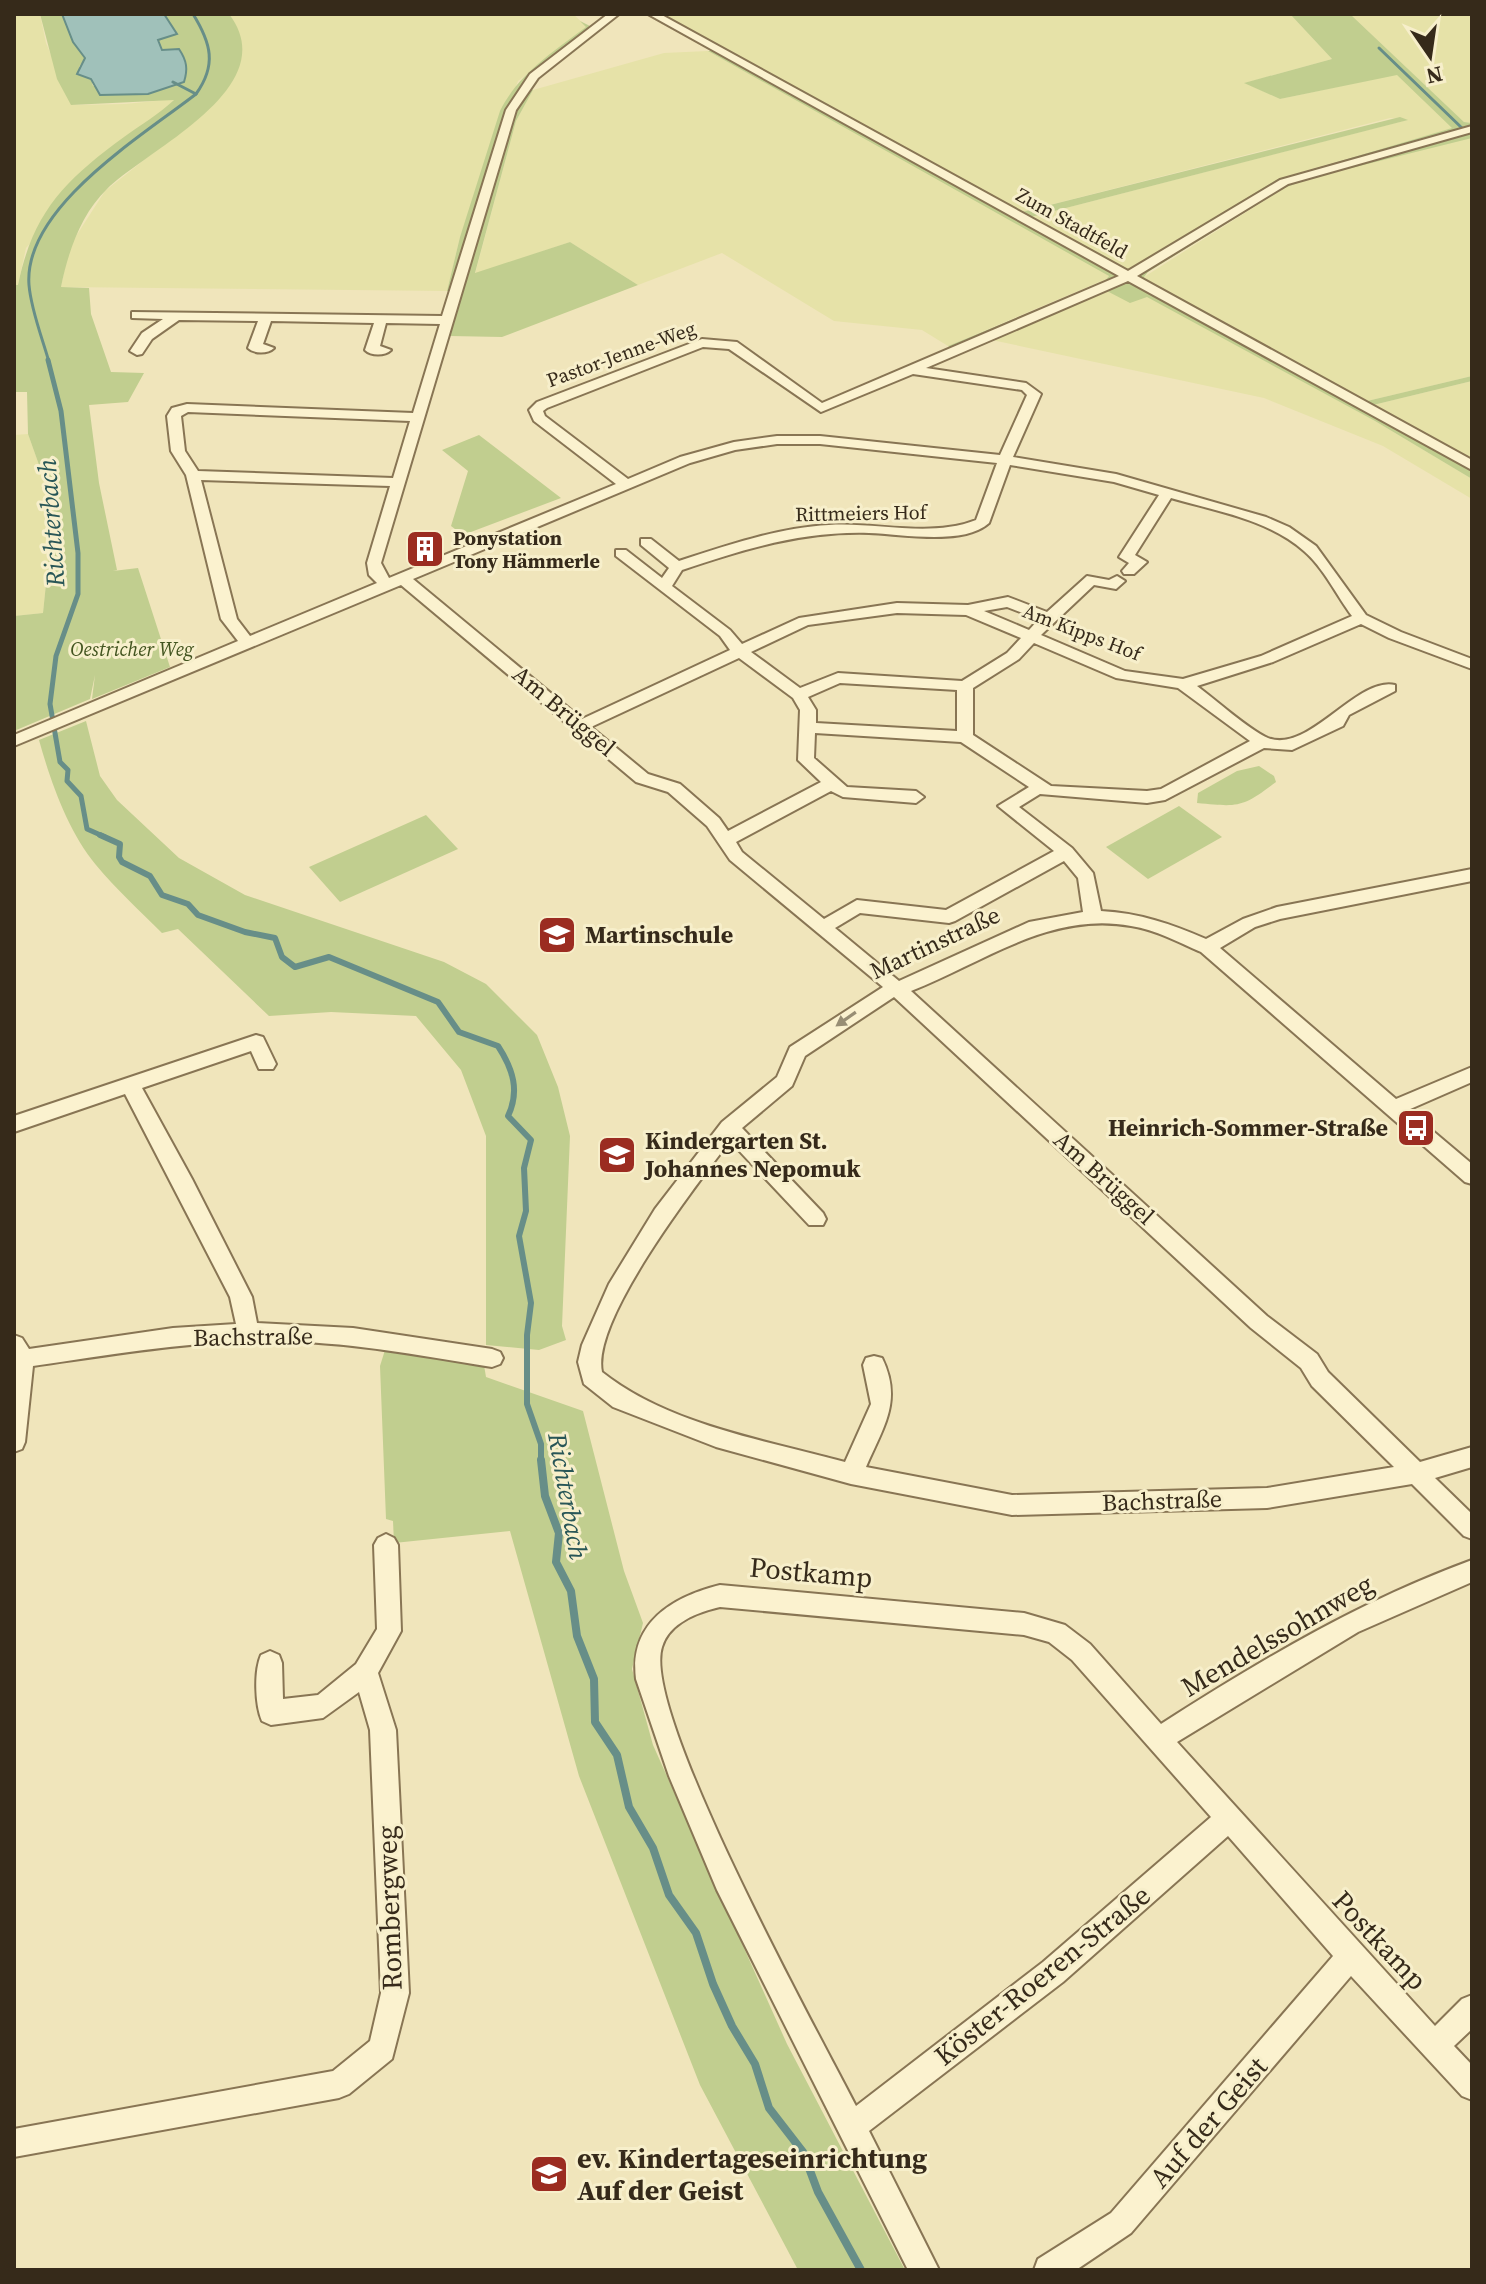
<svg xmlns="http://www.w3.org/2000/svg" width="1486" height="2284" font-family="'Source Serif 4',serif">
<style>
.farmland{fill:#e6e2a8}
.green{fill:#c1ce8f}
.water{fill:#a0c1ba;stroke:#678e88;stroke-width:2}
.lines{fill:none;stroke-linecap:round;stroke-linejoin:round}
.stream-far3{stroke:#678e88;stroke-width:3}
.stream-far2{stroke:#678e88;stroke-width:5}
.stream-far1{stroke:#678e88;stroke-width:6}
.stream{stroke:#678e88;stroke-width:8}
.street-casing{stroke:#887554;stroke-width:4}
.street{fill:#fbf2cf;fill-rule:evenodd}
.oneway{fill:#988e74}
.labels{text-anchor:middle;stroke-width:6;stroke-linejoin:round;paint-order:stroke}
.far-street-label{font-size:20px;fill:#362a1a;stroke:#f7efcb}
.far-poi-label{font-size:20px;font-weight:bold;fill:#362a1a;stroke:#f7efcb;text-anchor:start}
.far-park-label{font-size:20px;font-style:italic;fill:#42541f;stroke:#f7efcb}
.street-label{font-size:24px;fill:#362a1a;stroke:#f7efcb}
.poi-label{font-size:24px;font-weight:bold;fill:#362a1a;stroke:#f7efcb;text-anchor:start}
.water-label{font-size:26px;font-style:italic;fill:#285657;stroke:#f7efcb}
.near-street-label{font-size:28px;fill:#362a1a;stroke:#f7efcb}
.near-poi-label{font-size:28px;font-weight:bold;fill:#362a1a;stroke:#f7efcb;text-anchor:start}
</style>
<rect width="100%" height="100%" fill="#f0e5bb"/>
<g class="farmland">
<polygon points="14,14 40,14 46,43 72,105 125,104 175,99 155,118 126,136 26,248 18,285 14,285"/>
<polygon points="229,14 573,14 587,27 518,81 460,237 447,291 61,287 69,247 105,191 168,141 233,20"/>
<polygon points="657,14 1290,14 1332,59 1245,83 1280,99 1398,74 1453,128 1298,173 1126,270 1027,218 1407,120 1390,118 1018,213"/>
<polygon points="1350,14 1472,14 1472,123 1464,122"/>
<polygon points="708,51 1107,273 1109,278 948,346 922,330 834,321 722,253 638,285 570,242 475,274 516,121 533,90 664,53"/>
<polygon points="1467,136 1472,138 1472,376 1363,402 1149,284 1144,277 1284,188 1311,178"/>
<polygon points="1105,290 1147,296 1375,421 1472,479 1472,499 1383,446 1264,398 987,339"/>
<polygon points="1472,381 1472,462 1369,406"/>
<polygon points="28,434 54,507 43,613 14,616 14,435"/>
</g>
<g class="green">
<path d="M40 14H62L73 42 85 58 79 67 91 79 93 86 184 81C189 69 187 61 179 49L161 50 158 40 176 33 164 14H229C285 87 149 148 107 189 81 214 68 252 61 287L89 288 91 314 111 372 144 373 128 402 89 405 99 483 117 570 113 571 138 568 170 667 92 699 95 675 90 699 14 731V616L43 613 54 507 28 434 27 392H14V285H18C33 212 65 180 124 137 142 124 158 115 174 100L71 105 57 79Z"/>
<polygon points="1290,14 1350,14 1464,122 1472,123 1472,127 1301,175 1135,270 1125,272 1276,180 1452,128 1397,75 1280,99 1244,83 1332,59"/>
<path d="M580 21 590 26V30L532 76 507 110 454 291H447L460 237 500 111C519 73 553 52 586 27Z"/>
<polygon points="708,51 716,51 1116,273 1117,278 952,349 948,346 1104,282 1109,276"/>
<polygon points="533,90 516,121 475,273 570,242 638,285 502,337 450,336 514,111 526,91"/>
<polygon points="1400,117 1408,120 1027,218 1018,213"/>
<polygon points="1472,132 1472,138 1311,178 1284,188 1148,272 1144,277 1149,284 1137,276 1275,190 1306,177"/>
<polygon points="1119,283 1135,284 1472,469 1472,479 1375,421 1147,297 1130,303 1105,290"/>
<polygon points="1472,376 1472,381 1369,406 1363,402"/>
<polygon points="479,435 561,498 463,535 451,526 468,471 442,450"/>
<path d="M86 721 100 776 117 800 179 858 245 895 444 962 486 984 537 1035 558 1087 570 1136 562 1326 566 1340 539 1350 486 1345V1136L461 1070 416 1016 331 1012 269 1016 178 929 162 933C140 911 116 889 96 865 68 831 51 783 39 740Z"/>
<path d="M1259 766 1274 776 1276 782C1242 808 1239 807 1197 803L1198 793 1237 771Z"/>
<polygon points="1179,806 1222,837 1148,879 1106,847"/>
<polygon points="426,815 458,849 340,902 309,867"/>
<polygon points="385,1350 484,1365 486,1377 583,1411 624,1571 643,1623 632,1669 653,1745 787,2044 905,2270 798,2270 700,2085 579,1776 510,1531 394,1543 393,1521 386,1519 380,1366"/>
</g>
<path class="water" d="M62 14H164L177 34 158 40 162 50 179 49C187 61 188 69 184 82L148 94 100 95 91 79 77 74 85 58 73 42Z"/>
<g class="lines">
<g class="stream-far3">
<path d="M193 14C211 43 217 65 196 94"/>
<polyline points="1379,48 1463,129"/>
<path d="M49 362C42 337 31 310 29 285 23 208 142 136 196 94L173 82"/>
</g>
<polyline class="stream-far2" points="48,360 61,411 78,553 78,594 56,656 50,704 60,762 68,770 67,781 81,796 87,829 105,837"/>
<path class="stream-far1" d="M100 835 120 844 119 857 122 862 150 876 162 895 188 904 198 915 245 932 275 938 282 957 295 967 329 957 438 1002 459 1032 498 1046C513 1069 520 1091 508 1116L531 1140 524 1168 526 1211 519 1236 531 1303 527 1335V1404L541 1444V1462"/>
<polyline class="stream" points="541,1460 545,1496 559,1533 556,1562 571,1591 577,1636 594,1679 595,1722 617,1755 629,1807 653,1848 669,1895 696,1933 713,1984 732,2026 755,2064 769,2108 803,2152 818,2192 861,2270"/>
<g class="street-casing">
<g id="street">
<path d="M608 14H619L538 78 516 110 381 563 389 578 616 484 534 421 529 410 537 402 702 339 737 342 822 403 1119 276 648 14H660L1128 271 1280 180 1472 126V132L1288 184 1137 276 1472 460V470L1128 281 926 368 1026 383 1041 394 1013 457 1116 474 1266 517 1289 527 1316 546 1366 615 1401 632 1472 659V669L1389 638 1361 624 1273 662 1197 686C1215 699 1249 730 1268 738 1309 754 1357 676 1395 685V691L1349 715 1343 726 1292 750 1264 748 1165 800 1147 803 1040 794 1019 807 1072 848 1093 873 1101 911C1140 913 1171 924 1206 939L1243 919 1277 907 1472 869V881L1280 919 1255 927 1220 948 1396 1099 1472 1067V1082L1408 1110 1472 1164V1184L1465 1182 1201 952C1178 942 1156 930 1131 926 1050 911 983 963 911 991L1267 1316 1317 1354 1328 1372 1420 1462 1472 1447V1467L1435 1478 1472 1514V1539L1464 1536 1412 1484 1267 1508 1012 1515 851 1484 716 1447 613 1407 584 1384 578 1362 582 1345 609 1284 655 1209 722 1122 777 1077 790 1047 883 987 730 860 707 826 668 792 636 782 401 585 14 746V735L238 641 221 619 186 475 171 451 167 416 172 408 187 404 413 413 440 324 386 323 380 346 391 350C385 356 371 356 365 350L374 323 271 321 263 344 274 348C268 354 254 354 248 348L258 321 179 320 152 339 142 354 137 355 130 351 142 333 163 319 132 318V312L442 316 506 110 530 74ZM703 347 729 349 821 412 913 374 1022 390 1027 395 1000 455 820 436H777L734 442 680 457 628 479 545 416 543 411 547 408ZM188 412 410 421 393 478 198 471 185 451 181 416ZM777 444H820L997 463 976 520C931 538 876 522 829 525 777 528 728 545 679 561L651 539H641V545L669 568 662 578 626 550H616V556L720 636 730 650 582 719 413 579 690 463 735 450ZM1010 465 1114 482 1159 495 1119 557 1129 563 1122 571 1124 574H1134L1147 562 1135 555 1171 498C1215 511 1268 519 1304 551 1323 567 1337 596 1352 616L1261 656 1183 679 1125 671 1041 635 1094 585 1116 589 1125 581 1117 576 1109 580 1087 576 1047 612 1008 597 968 605 897 603 799 618 742 644 730 630 672 586 682 570C744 549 803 531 869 533 901 534 964 546 989 523ZM201 480 390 486 367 563 369 575 377 583 250 636 237 619ZM1007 607 1039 619 1029 630 984 611ZM897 613 966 615 1021 638 1007 653 962 681 838 673 800 688 751 652 808 625ZM1034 643 1116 678 1178 688 1250 741 1161 789 1147 791 1051 786 973 735V688L1019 659ZM739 658 793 698 800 710 798 760 821 782 728 831 719 818 680 784 648 774 591 727ZM840 683 957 690V731L816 723V710L808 697ZM815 733 961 742 1029 787 998 806 1054 851 946 910 857 900 824 919 742 852 736 842 831 791 843 797 916 803 924 797 916 791 847 787 814 758ZM1064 861 1078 878 1083 912 1029 922 899 981 835 928 860 913 949 923 955 921ZM894 997 1251 1328 1301 1368 1312 1386 1394 1467 1267 1488 1012 1495 866 1467C883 1427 903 1401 882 1358L874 1356 866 1358 863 1365 871 1404 845 1462C764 1440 669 1425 602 1372 591 1320 697 1184 730 1141L809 1225H823L826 1219 823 1213 742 1128 792 1086 805 1056Z"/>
<path d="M256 1035 263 1037 276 1064 273 1069H259L251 1051 142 1088 192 1179 252 1297 257 1323 353 1328 492 1349 500 1352 503 1358 500 1364 492 1367C418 1355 344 1341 269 1341 189 1341 111 1355 33 1366L25 1442 22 1449 14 1452V1335L22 1338 29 1349 173 1328 236 1324 230 1297 125 1094 14 1132V1116Z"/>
<path d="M386 1534 394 1538 398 1545 401 1631 378 1673 396 1730 409 1993 392 2059 349 2094 339 2098 14 2157V2129L333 2071 370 2041 381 1993 370 1730 359 1692 323 1718 271 1725 262 1721C255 1705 254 1671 261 1655L270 1651 279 1655 282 1663 283 1699 318 1695 356 1664 377 1629 374 1545 378 1538Z"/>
<path d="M1472 1560V1582L1358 1632 1177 1742 1435 2026 1462 1999 1472 1995V2029L1454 2046 1472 2065V2100L1462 2096 1351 1976 1131 2233 1076 2270H1034L1038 2259 1111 2213 1333 1956 1228 1836 1063 1982 869 2131 939 2270H908L717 1890 669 1776 636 1679C629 1623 672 1597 720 1585L1024 1613 1065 1625 1090 1644 1161 1724C1261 1660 1360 1601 1472 1560ZM720 1607 1024 1635 1049 1642 1072 1660 1211 1817 1043 1962 856 2106C818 2032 641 1712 662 1647 669 1623 698 1612 720 1607Z"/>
</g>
</g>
<use href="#street" class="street"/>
</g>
<defs><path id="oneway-solid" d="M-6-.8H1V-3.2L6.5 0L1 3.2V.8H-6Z" transform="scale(2)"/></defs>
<use class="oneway" href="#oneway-solid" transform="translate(846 1019) rotate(145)"/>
<defs>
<g id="building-square" transform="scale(2)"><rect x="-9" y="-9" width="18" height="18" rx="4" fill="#9b2c21" stroke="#f7efcb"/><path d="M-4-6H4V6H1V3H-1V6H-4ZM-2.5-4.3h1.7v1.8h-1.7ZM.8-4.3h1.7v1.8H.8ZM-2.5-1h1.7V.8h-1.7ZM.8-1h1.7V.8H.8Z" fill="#fff"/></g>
<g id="school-square" transform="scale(2)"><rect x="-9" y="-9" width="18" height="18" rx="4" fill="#9b2c21" stroke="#f7efcb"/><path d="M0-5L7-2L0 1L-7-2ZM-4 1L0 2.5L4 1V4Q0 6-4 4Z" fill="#fff"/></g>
<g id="bus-square" transform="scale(2)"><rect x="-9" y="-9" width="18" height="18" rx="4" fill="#9b2c21" stroke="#f7efcb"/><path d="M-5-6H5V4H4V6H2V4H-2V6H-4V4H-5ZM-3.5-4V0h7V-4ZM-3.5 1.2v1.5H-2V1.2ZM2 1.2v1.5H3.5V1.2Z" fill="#fff"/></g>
</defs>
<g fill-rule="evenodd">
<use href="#building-square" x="425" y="549"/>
<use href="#school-square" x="557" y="935"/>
<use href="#bus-square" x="1416" y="1128"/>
<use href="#school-square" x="617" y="1155"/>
<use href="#school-square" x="549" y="2174"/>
</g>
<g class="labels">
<g class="far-street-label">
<text transform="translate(1072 223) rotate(29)" y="7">Zum Stadtfeld</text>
<text transform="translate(621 354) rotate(-20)" y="7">Pastor-Jenne-Weg</text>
<text transform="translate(861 513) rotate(-1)" y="7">Rittmeiers Hof</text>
<text transform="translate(1082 632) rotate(21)" y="7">Am Kipps Hof</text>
</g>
<g class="far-poi-label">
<text x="453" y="545">Ponystation<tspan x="453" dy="23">Tony Hämmerle</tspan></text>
</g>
<g class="far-park-label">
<text x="132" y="656">Oestricher Weg</text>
</g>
<g class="street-label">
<text transform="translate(564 711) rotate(40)" y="8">Am Brüggel</text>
<text transform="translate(935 943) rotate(-25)" y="8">Martinstraße</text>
<text transform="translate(1104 1178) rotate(42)" y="8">Am Brüggel</text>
<text transform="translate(253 1337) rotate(-1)" y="8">Bachstraße</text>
<text transform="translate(1162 1501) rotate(-2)" y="8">Bachstraße</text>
</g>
<g class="poi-label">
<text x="585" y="943">Martinschule</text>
<text x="1388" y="1136" text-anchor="end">Heinrich-Sommer-Straße</text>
<text x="645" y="1149">Kindergarten St.<tspan x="645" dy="28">Johannes Nepomuk</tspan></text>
</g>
<g class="water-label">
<text transform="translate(51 523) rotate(-94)" y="9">Richterbach</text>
<text transform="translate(568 1496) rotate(80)" y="9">Richterbach</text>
</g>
<g class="near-street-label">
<text transform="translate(811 1572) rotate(5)" y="10">Postkamp</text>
<text transform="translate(1277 1635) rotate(-30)" y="10">Mendelssohnweg</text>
<text transform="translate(389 1908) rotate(-92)" y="10">Rombergweg</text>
<text transform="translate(1380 1940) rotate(47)" y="10">Postkamp</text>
<text transform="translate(1042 1975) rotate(-39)" y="10">Köster-Roeren-Straße</text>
<text transform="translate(1208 2122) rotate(-49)" y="10">Auf der Geist</text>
</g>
<g class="near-poi-label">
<text x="577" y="2168">ev. Kindertageseinrichtung<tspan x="577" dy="32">Auf der Geist</tspan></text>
</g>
</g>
<rect width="1486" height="2284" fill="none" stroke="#362a1a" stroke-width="32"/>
<g transform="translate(1430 56) rotate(167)" stroke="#f7efcb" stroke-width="6" paint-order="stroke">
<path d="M0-6L14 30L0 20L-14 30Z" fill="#362a1a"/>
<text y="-12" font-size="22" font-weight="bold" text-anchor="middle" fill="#362a1a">N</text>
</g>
</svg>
